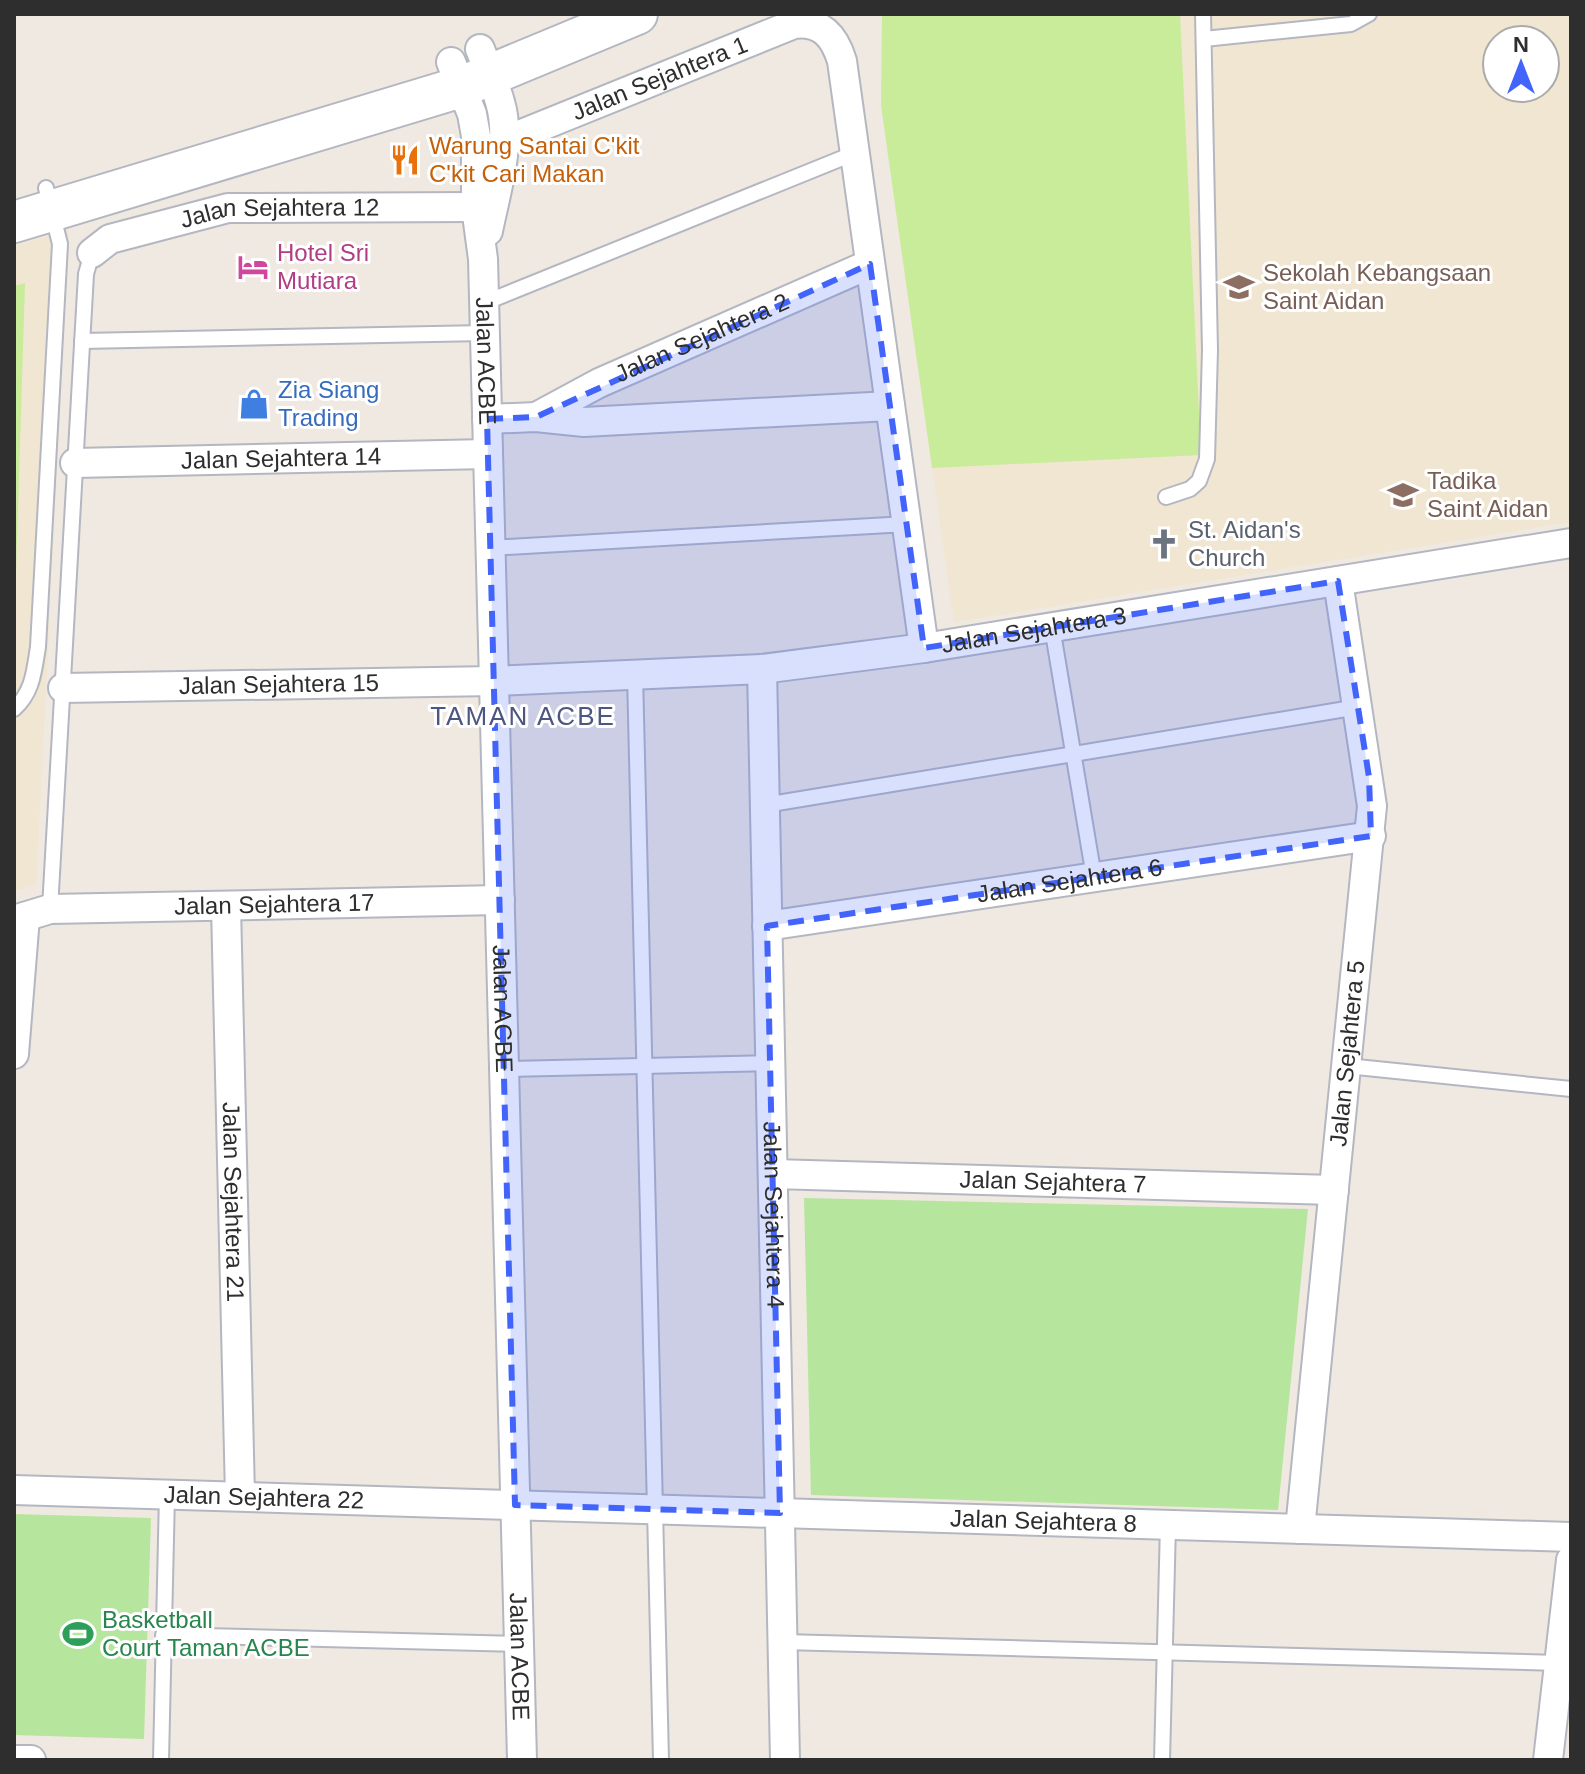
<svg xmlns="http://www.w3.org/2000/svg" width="1585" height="1774" font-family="Helvetica,sans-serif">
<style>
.education{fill:#f0e6d1;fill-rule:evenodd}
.green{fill:#b6e59e}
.pitch{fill:#c9ec9a}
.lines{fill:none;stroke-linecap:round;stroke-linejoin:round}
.lane-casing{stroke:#b4b7c1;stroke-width:18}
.street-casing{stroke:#b4b7c1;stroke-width:32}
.secondary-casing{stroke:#b4b7c1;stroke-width:44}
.lane{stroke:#fff;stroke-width:14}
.street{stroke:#fff;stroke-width:28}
.secondary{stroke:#fff;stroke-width:40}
.marked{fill:#4264fb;fill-opacity:0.2;stroke:#4264fb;stroke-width:6;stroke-dasharray:16 10;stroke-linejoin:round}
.labels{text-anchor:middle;stroke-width:6;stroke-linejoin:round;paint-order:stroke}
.street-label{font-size:24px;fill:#2e2e2e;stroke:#fff}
.food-label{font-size:24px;fill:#c56008;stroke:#fff;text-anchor:start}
.hotel-label{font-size:24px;fill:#b23c85;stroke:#fff;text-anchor:start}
.education-label{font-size:24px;fill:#785e54;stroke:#fff;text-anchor:start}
.shop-label{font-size:24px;fill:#366cbe;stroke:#fff;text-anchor:start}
.worship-label{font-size:24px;fill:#5b616d;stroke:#fff;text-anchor:start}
.leisure-label{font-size:24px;fill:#27864d;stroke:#fff;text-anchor:start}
.neighbourhood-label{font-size:26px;letter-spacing:2px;fill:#4d5680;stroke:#fff}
</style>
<rect width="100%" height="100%" fill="#efe9e1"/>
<g class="education">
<path d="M882 14H1571V522L954 622 881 105ZM1497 40H1545V88H1497Z"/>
<polygon points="69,230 36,885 14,891 14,246"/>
</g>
<g class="green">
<polygon points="804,1198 1308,1209 1278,1510 811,1495"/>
<polygon points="14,1514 151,1518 144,1739 14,1735"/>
</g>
<g class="pitch">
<polygon points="882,14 1180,14 1201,455 932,468 881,105"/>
<polygon points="25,283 15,606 14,606 14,286"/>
</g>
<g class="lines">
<g class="lane-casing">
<g id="lane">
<polyline points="1204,39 1351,24 1369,14"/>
<polyline points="484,303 855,153"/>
<polyline points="82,341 485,333"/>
<polyline points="1166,497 1190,489 1199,481 1207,459 1210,350 1203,14"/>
<polyline points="490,548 907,524"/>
<polyline points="1052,627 1094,877"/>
<polyline points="635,674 661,1760"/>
<path d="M14 709C33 692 34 671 38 647L60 244 46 188"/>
<polyline points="765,805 1358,707"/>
<polyline points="50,909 86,274 92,253"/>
<polyline points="1347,1066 1571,1089"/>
<polyline points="504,1069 770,1063"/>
<polyline points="163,1635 519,1644"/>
<polyline points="783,1642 1559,1663"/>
<polyline points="161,1760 167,1494"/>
<polyline points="1162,1760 1168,1525"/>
</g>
</g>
<g class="street-casing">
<g id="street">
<path d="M480 49C487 67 495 84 500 102 512 142 496 191 488 231"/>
<path id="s1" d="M451 62 472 114 476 136V207L483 259 522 1760"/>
<path id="s2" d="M502 142 794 24C821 21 834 35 842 61L924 648"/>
<path id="s3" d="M92 253 110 239 228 208 476 207"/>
<path id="s4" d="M536 417 599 383 870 264"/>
<polyline points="487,419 536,417 584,422 890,406"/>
<path id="s5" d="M75 463 488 454"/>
<path id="s6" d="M762 669 785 1760"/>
<path id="s7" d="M63 688 494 681 762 669 924 648 1571 543"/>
<path id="s8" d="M226 906 240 1496"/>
<path id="s9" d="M14 920 50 909 500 900"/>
<path id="s10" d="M767 926 1371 836"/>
<polyline points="14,1054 25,917"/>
<path id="s11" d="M773 1174 1334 1190"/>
<path id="s12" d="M14 1490 1571 1537"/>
<path id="s13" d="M1300 1529 1372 806 1338 581"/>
<polyline points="14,1760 31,1760"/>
<polyline points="1548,1760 1571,1560"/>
</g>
</g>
<g class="secondary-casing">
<polyline id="secondary" points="14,222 461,87 637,14"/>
</g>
<use href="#lane" class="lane"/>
<use href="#street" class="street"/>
<use href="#secondary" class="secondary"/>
</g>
<path class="marked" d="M870 264 924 648 1338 581 1369 777 1371 836 767 926 780 1513 515 1505 487 419 536 417Z"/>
<defs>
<g id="restaurant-bare" transform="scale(2.4)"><path d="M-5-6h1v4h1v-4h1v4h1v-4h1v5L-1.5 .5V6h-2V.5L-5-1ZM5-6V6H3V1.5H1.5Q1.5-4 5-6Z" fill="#e8710a" stroke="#fff" stroke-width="2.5" paint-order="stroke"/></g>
<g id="hotel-bare" transform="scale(2.4)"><path d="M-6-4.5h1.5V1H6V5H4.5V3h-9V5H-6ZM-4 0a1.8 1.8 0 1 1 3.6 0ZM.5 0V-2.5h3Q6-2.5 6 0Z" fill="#d1479c" stroke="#fff" stroke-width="2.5" paint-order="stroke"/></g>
<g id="school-bare" transform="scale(2.4)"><path d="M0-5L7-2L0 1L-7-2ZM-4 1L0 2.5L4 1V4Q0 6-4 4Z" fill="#8d6e63" stroke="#fff" stroke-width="2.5" paint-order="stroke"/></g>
<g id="shop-bare" transform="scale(2.4)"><path d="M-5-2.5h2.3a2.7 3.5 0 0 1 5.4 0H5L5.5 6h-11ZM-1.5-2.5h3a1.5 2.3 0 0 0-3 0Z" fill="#3f7fe0" stroke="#fff" stroke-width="2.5" paint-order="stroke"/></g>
<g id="church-bare" transform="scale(2.4)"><path d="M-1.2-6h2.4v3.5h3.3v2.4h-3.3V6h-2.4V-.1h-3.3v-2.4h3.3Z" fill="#6b7280" stroke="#fff" stroke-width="2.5" paint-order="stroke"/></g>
<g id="stadium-bare" transform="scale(2.4)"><path d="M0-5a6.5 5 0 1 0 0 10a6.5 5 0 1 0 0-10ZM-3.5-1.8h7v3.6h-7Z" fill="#2e9e5b" stroke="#fff" stroke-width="2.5" paint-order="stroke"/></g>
</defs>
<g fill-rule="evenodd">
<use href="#restaurant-bare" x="405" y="160"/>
<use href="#hotel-bare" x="253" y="267"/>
<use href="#school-bare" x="1239" y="287"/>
<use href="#shop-bare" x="254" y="404"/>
<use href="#school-bare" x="1403" y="495"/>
<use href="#church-bare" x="1164" y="544"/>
<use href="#stadium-bare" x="78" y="1634"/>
</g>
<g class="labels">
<g class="street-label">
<text dy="8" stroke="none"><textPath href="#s2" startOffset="170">Jalan Sejahtera 1</textPath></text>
<text dy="8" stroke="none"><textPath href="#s3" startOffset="196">Jalan Sejahtera 12</textPath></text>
<text dy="8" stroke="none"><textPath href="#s4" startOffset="184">Jalan Sejahtera 2</textPath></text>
<text dy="8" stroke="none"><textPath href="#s1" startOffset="304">Jalan ACBE</textPath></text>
<text dy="8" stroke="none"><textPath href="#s5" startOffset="206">Jalan Sejahtera 14</textPath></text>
<text dy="8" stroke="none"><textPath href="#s7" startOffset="974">Jalan Sejahtera 3</textPath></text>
<text dy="8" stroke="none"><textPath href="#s7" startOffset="216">Jalan Sejahtera 15</textPath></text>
<text dy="8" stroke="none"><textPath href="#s10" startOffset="306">Jalan Sejahtera 6</textPath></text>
<text dy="8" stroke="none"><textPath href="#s9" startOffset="262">Jalan Sejahtera 17</textPath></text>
<text dy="8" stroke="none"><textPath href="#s1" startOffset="952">Jalan ACBE</textPath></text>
<text dy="8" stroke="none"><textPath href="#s13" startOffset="478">Jalan Sejahtera 5</textPath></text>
<text dy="8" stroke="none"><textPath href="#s11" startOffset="280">Jalan Sejahtera 7</textPath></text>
<text dy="8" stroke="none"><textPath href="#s8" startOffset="296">Jalan Sejahtera 21</textPath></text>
<text dy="8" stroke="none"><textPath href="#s6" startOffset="546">Jalan Sejahtera 4</textPath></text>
<text dy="8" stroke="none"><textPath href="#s12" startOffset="250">Jalan Sejahtera 22</textPath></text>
<text dy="8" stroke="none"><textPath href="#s12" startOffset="1030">Jalan Sejahtera 8</textPath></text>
<text dy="8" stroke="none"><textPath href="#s1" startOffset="1600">Jalan ACBE</textPath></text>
</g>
<g class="food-label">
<text x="429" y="154">Warung Santai C'kit<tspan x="429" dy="28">C'kit Cari Makan</tspan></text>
</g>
<g class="hotel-label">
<text x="277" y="261">Hotel Sri<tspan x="277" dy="28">Mutiara</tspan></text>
</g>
<g class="education-label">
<text x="1263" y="281">Sekolah Kebangsaan<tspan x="1263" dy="28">Saint Aidan</tspan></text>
<text x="1427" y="489">Tadika<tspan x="1427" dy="28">Saint Aidan</tspan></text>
</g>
<g class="shop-label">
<text x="278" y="398">Zia Siang<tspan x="278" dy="28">Trading</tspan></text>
</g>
<g class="worship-label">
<text x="1188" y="538">St. Aidan's<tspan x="1188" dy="28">Church</tspan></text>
</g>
<g class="leisure-label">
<text x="102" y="1628">Basketball<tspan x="102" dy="28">Court Taman ACBE</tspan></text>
</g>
<g class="neighbourhood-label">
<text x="523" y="725">TAMAN ACBE</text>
</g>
</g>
<rect width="1585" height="1774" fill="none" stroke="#2e2e2e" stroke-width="32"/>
<g transform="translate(1521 64)"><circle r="38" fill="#ffffff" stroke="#ababab" stroke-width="2"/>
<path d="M0-6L14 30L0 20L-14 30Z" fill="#4264fb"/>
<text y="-12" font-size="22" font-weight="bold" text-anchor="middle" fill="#2e2e2e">N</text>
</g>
</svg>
